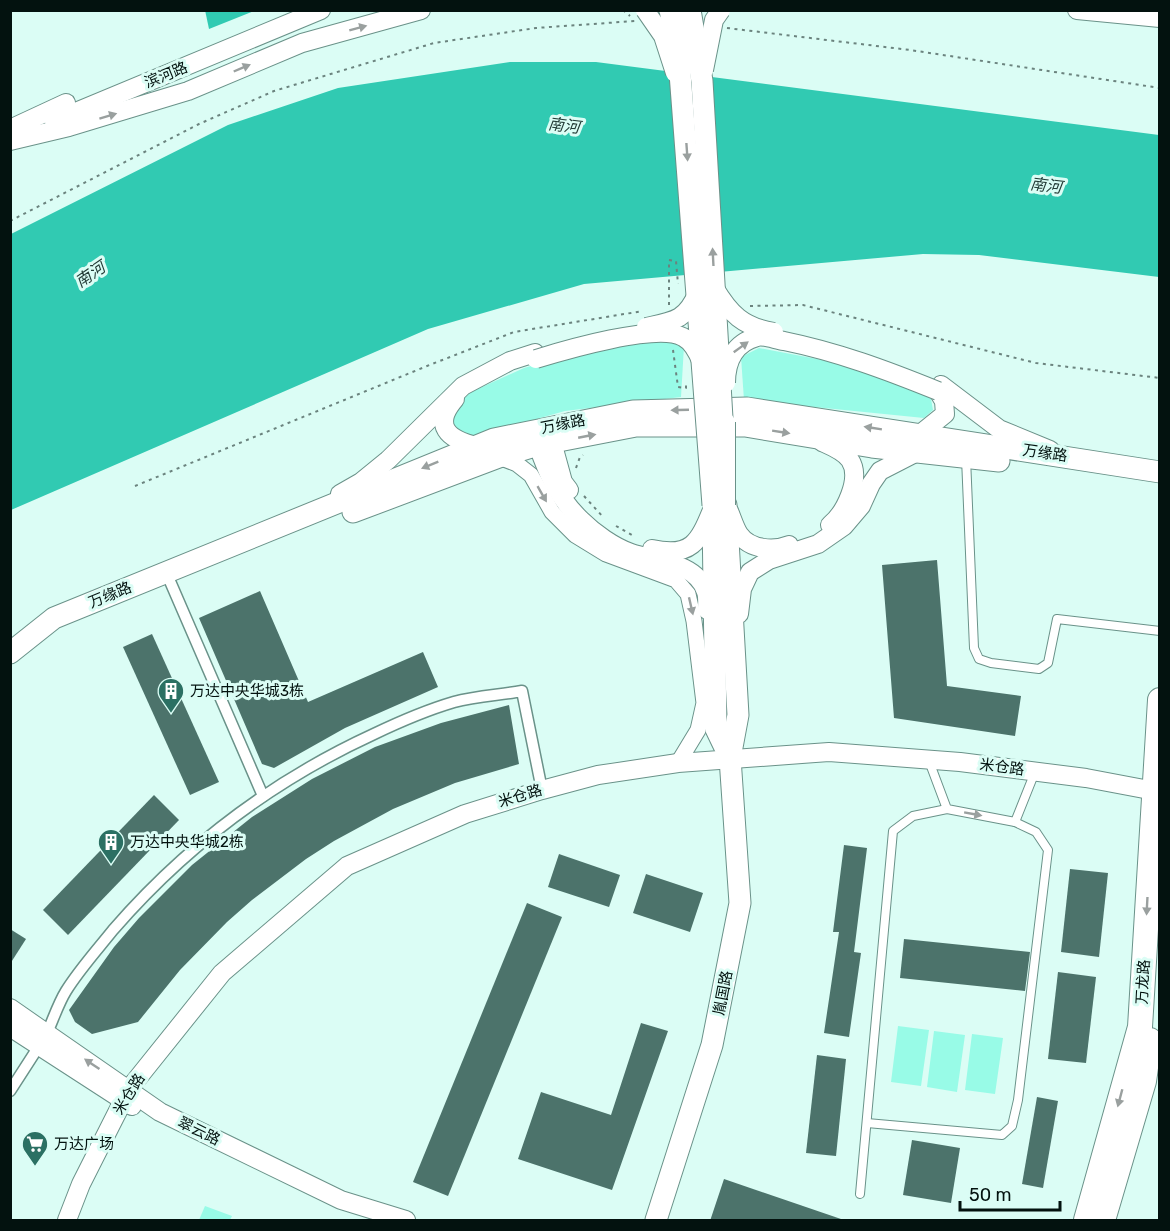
<svg xmlns="http://www.w3.org/2000/svg" width="1170" height="1231" font-family="Rubik,'Noto Sans SC',sans-serif">
<style>
.green{fill:#98fbe7}
.water{fill:#31cab2}
.building{fill:#4c736b}
.lines{fill:none;stroke-linecap:round;stroke-linejoin:round}
.service-casing{stroke:#6a9289;stroke-width:10}
.pedestrian-casing{stroke:#6a9289;stroke-width:13}
.minor-casing{stroke:#6a9289;stroke-width:17}
.tertiary-casing{stroke:#6a9289;stroke-width:20}
.secondary-casing{stroke:#6a9289;stroke-width:23}
.trunk-casing{stroke:#6a9289;stroke-width:26}
.path{stroke:#6b837e;stroke-width:2;stroke-dasharray:3 4.5;stroke-linecap:butt}
.service{stroke:#fff;stroke-width:8}
.pedestrian{stroke:#fff;stroke-width:10}
.minor{stroke:#fff;stroke-width:15}
.tertiary{stroke:#fff;stroke-width:18}
.secondary{stroke:#fff;stroke-width:21}
.trunk{stroke:#fff;stroke-width:24}
.tertiary-bridge-casing{stroke:#6a9289;stroke-width:20;stroke-linecap:butt}
.secondary-bridge-casing{stroke:#6a9289;stroke-width:23;stroke-linecap:butt}
.path-bridge{stroke:#6b837e;stroke-width:2;stroke-dasharray:3 4.5;stroke-linecap:butt}
.tertiary-bridge{stroke:#fff;stroke-width:18}
.secondary-bridge{stroke:#fff;stroke-width:21}
.oneway{fill:#9aa09f}
.labels{text-anchor:middle;stroke-width:6;stroke-linejoin:round;paint-order:stroke}
.street-label{font-size:15px;fill:#03120f;stroke:#dbfdf5}
.poi-label{font-size:15px;fill:#03120f;stroke:#dbfdf5;text-anchor:start}
.water-label{font-size:16px;font-style:italic;fill:#233b36;stroke:#dbfdf5}
</style>
<rect width="100%" height="100%" fill="#dbfdf5"/>
<g class="green">
<polygon points="673,340 684,346 681,397 565,411 472,437 458,435 450,424 452,408 471,392 524,368 592,348"/>
<polygon points="759,348 838,363 920,391 931,399 933,410 924,418 744,400 741,357"/>
<polygon points="898,1026 929,1030 921,1086 891,1082"/>
<polygon points="934,1031 965,1035 957,1092 927,1087"/>
<polygon points="972,1034 1003,1038 995,1094 965,1090"/>
<polygon points="205,1206 232,1216 230,1220 199,1220"/>
</g>
<g class="water">
<polygon points="205,10 254,10 254,11 209,29"/>
<polygon points="510,62 596,62 1159,135 1159,277 979,255 923,254 584,284 428,329 11,510 11,234 228,125 338,88"/>
</g>
<g class="building">
<polygon points="937,560 947,686 1021,696 1015,736 894,718 882,565"/>
<polygon points="260,591 308,702 423,652 438,687 345,728 274,768 262,764 199,618"/>
<polygon points="152,634 219,782 190,795 123,647"/>
<polygon points="509,705 519,764 455,783 393,809 334,841 306,859 252,900 227,922 180,970 138,1022 92,1034 75,1022 69,1010 114,947 139,918 192,865 252,817 312,779 375,747 441,723"/>
<polygon points="154,795 179,820 68,935 43,910"/>
<polygon points="844,845 867,848 854,952 861,953 849,1037 824,1033 839,932 833,932"/>
<polygon points="559,854 620,875 609,907 548,887"/>
<polygon points="1070,869 1108,873 1099,957 1061,952"/>
<polygon points="646,874 703,893 690,932 633,913"/>
<polygon points="527,903 562,917 448,1196 413,1182"/>
<polygon points="10,929 26,939 10,964"/>
<polygon points="904,939 1030,952 1025,991 900,978"/>
<polygon points="1058,972 1096,977 1086,1063 1048,1059"/>
<polygon points="641,1023 668,1031 612,1190 518,1159 541,1092 611,1115"/>
<polygon points="817,1055 846,1059 836,1156 806,1153"/>
<polygon points="1037,1097 1058,1101 1043,1188 1022,1184"/>
<polygon points="912,1140 960,1148 951,1203 903,1195"/>
<polygon points="724,1179 841,1219 840,1221 710,1221"/>
</g>
<g class="lines">
<g class="service-casing">
<g id="service">
<polyline points="966,458 974,648 979,659 991,663 1039,669 1048,663 1057,619 1160,631"/>
<polyline points="929,761 947,809 1015,822 1035,772"/>
<polyline points="867,1123 1002,1135 1012,1126 1018,1100 1048,850 1036,832 1015,822"/>
<polyline points="860,1194 893,831 913,816 947,809"/>
</g>
</g>
<g class="pedestrian-casing">
<g id="pedestrian">
<polyline points="166,572 263,796"/>
<path d="M47 1033C53 1020 58 1004 66 991 79 970 97 950 113 930 185 847 274 780 374 734 399 722 427 710 454 702 476 696 500 695 522 691L542 790"/>
<polyline points="10,1091 39,1046"/>
</g>
</g>
<g class="minor-casing">
<polyline id="minor" points="499,457 517,464 531,475 552,512 575,535 606,554 676,580 688,594 694,621 704,703 698,730 678,763"/>
</g>
<g class="tertiary-casing">
<g id="tertiary">
<polyline points="1077,10 1160,18"/>
<polyline points="54,121 321,10"/>
<polyline points="10,129 66,103"/>
<polyline points="10,141 69,127 188,91 302,43 421,10"/>
<polyline points="941,385 999,429 1050,450"/>
<path d="M455 399C432 426 448 439 476 446"/>
<polyline points="549,431 563,482 569,490"/>
<path d="M533 432C545 466 554 494 581 520 594 533 614 547 631 553 655 561 697 562 706 592 708 597 707 605 707 610"/>
<polyline points="919,435 945,414 944,401 938,391"/>
<path d="M822 442C831 446 844 451 850 460 862 478 845 513 830 525"/>
<polyline points="340,494 361,482 388,460 463,386 510,361 535,353"/>
<path d="M729 511C732 518 735 528 739 534 750 550 774 551 789 545"/>
<path d="M652 549C691 558 699 542 712 510"/>
<polyline points="739,614 742,589 750,572 769,560 818,544 844,526 861,506 871,484 880,471 917,452"/>
<polyline points="10,1008 160,1112 341,1200 406,1220"/>
<polyline points="10,1027 132,1106"/>
<polyline points="67,1220 81,1184 129,1089 222,973 347,866 465,814 542,790 598,775 678,763 829,752 960,762 1086,778 1160,792"/>
</g>
</g>
<g class="secondary-casing">
<g id="secondary">
<polyline points="353,512 499,457 538,445 636,426 745,426 872,447 999,461"/>
<polyline points="713,516 716,729 730,758"/>
<polyline points="10,653 54,618 494,439 633,411 747,408 1160,472"/>
<polyline points="656,1220 712,1045 740,903 730,758 738,715 726,505"/>
</g>
</g>
<g class="trunk-casing">
<g id="trunk">
<polyline points="1086,1220 1140,1027 1160,700"/>
<polyline points="1103,1220 1144,1081 1150,1040"/>
</g>
</g>
<g class="path">
<polyline points="727,28 910,50 1160,88"/>
<polyline points="10,221 199,124 274,91 434,43 536,28 635,21"/>
<polyline points="669,305 669,260 676,261 678,284"/>
<polyline points="750,306 803,305 1036,363 1160,378"/>
<polyline points="673,350 678,387 686,388 686,385"/>
<polyline points="576,468 580,457 583,455"/>
<polyline points="135,486 427,366 514,332 643,311"/>
<polyline points="584,496 604,518"/>
<polyline points="616,526 632,535"/>
</g>
<use href="#service" class="service"/>
<use href="#pedestrian" class="pedestrian"/>
<use href="#minor" class="minor"/>
<use href="#tertiary" class="tertiary"/>
<use href="#secondary" class="secondary"/>
<use href="#trunk" class="trunk"/>
<g class="tertiary-bridge-casing">
<g id="tertiary-bridge">
<polyline points="645,10 663,36 675,73"/>
<polyline points="704,70 714,20 721,10"/>
<path d="M714 287C730 314 743 327 774 332"/>
<path d="M646 327C675 321 686 320 698 292"/>
<path d="M536 359C565 350 657 323 683 337 693 342 698 353 702 363"/>
<path d="M726 383C726 361 734 343 757 337 764 335 776 340 784 341 838 352 886 370 938 391"/>
<polyline points="726,422 726,505"/>
</g>
</g>
<g class="secondary-bridge-casing">
<g id="secondary-bridge">
<polyline points="670,10 678,47 713,505"/>
<polyline points="690,10 702,81 723,435"/>
</g>
</g>
<polyline class="path-bridge" points="623,10 630,16"/>
<use href="#tertiary-bridge" class="tertiary-bridge"/>
<use href="#secondary-bridge" class="secondary-bridge"/>
</g>
<defs><path id="oneway-solid" d="M-6-.8H1V-3.2L6.5 0L1 3.2V.8H-6Z" transform="scale(1.5)"/></defs>
<g class="oneway">
<use href="#oneway-solid" transform="translate(358 28) rotate(-15)"/>
<use href="#oneway-solid" transform="translate(242 68) rotate(-23)"/>
<use href="#oneway-solid" transform="translate(108 116) rotate(-17)"/>
<use href="#oneway-solid" transform="translate(687 152) rotate(86)"/>
<use href="#oneway-solid" transform="translate(713 257) rotate(-93)"/>
<use href="#oneway-solid" transform="translate(741 347) rotate(-36)"/>
<use href="#oneway-solid" transform="translate(680 410) rotate(178)"/>
<use href="#oneway-solid" transform="translate(873 428) rotate(-171)"/>
<use href="#oneway-solid" transform="translate(781 432) rotate(9)"/>
<use href="#oneway-solid" transform="translate(587 436) rotate(-11)"/>
<use href="#oneway-solid" transform="translate(430 465) rotate(158)"/>
<use href="#oneway-solid" transform="translate(542 494) rotate(60)"/>
<use href="#oneway-solid" transform="translate(691 606) rotate(77)"/>
<use href="#oneway-solid" transform="translate(973 814) rotate(10)"/>
<use href="#oneway-solid" transform="translate(1147 906) rotate(93)"/>
<use href="#oneway-solid" transform="translate(92 1064) rotate(-146)"/>
<use href="#oneway-solid" transform="translate(1120 1098) rotate(105)"/>
</g>
<defs>
<g id="building-pin" transform="scale(1.35)"><path d="M0 17L-7.5 6A9.5 9.5 0 1 1 7.5 6Z" fill="#2b7063" stroke="#dbfdf5"/><path d="M-4-6H4V6H1V3H-1V6H-4ZM-2.5-4.3h1.7v1.8h-1.7ZM.8-4.3h1.7v1.8H.8ZM-2.5-1h1.7V.8h-1.7ZM.8-1h1.7V.8H.8Z" fill="#fff"/></g>
<g id="supermarket-pin" transform="scale(1.35)"><path d="M0 17L-7.5 6A9.5 9.5 0 1 1 7.5 6Z" fill="#2b7063" stroke="#dbfdf5"/><path d="M-6-5.5h2.5l.6 2H6L4.5 2H-2.5L-4.4-4H-6ZM-1.5 3.2a1.3 1.3 0 1 0 .1 0ZM3 3.2a1.3 1.3 0 1 0 .1 0Z" fill="#fff"/></g>
</defs>
<g fill-rule="evenodd">
<use href="#building-pin" x="171" y="691"/>
<use href="#building-pin" x="111" y="842"/>
<use href="#supermarket-pin" x="35" y="1144"/>
</g>
<g class="labels">
<g class="street-label">
<text transform="translate(166 75) rotate(-22)" y="5">滨河路</text>
<text transform="translate(563 424) rotate(-11)" y="5">万缘路</text>
<text transform="translate(1045 453) rotate(8)" y="5">万缘路</text>
<text transform="translate(110 595) rotate(-22)" y="5">万缘路</text>
<text transform="translate(1002 767) rotate(7)" y="5">米仓路</text>
<text transform="translate(520 796) rotate(-17)" y="5">米仓路</text>
<text transform="translate(1143 982) rotate(-87)" y="5">万龙路</text>
<text transform="translate(723 993) rotate(-79)" y="5">胤国路</text>
<text transform="translate(129 1094) rotate(-58)" y="5">米仓路</text>
<text transform="translate(199 1131) rotate(26)" y="5">翠云路</text>
</g>
<g class="poi-label">
<text x="190" y="696">万达中央华城3栋</text>
<text x="130" y="847">万达中央华城2栋</text>
<text x="54" y="1149">万达广场</text>
</g>
<g class="water-label">
<text transform="translate(564 125) rotate(7)" y="6">南河</text>
<text transform="translate(1046 185) rotate(7)" y="6">南河</text>
<text transform="translate(90 274) rotate(-34)" y="6">南河</text>
</g>
</g>
<rect width="1170" height="1231" fill="none" stroke="#03120f" stroke-width="24"/>
<path d="M960 1201v9h100v-9" fill="none" stroke="#03120f" stroke-width="3"/>
<text x="969" y="1201" font-size="18" fill="#03120f" stroke="#dbfdf5" stroke-width="4.5" paint-order="stroke">50 m</text>
</svg>
